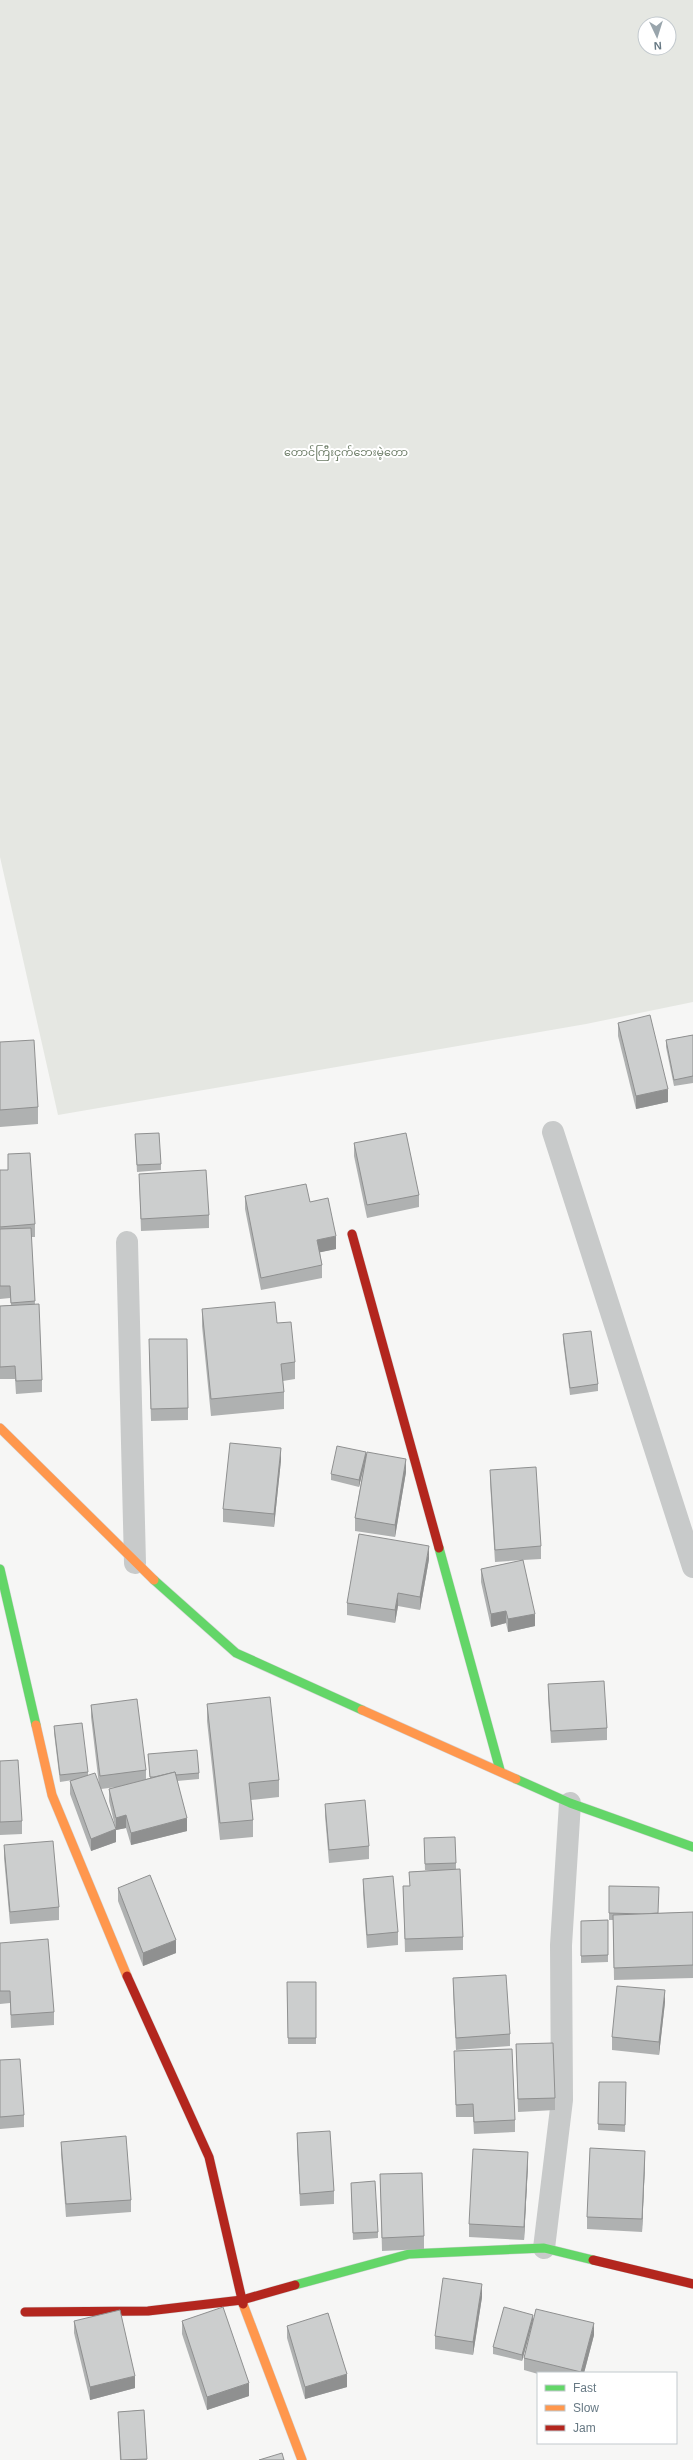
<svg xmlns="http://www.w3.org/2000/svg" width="693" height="2460" font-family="Helvetica,'Noto Sans Myanmar',sans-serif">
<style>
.green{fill:#e5e7e2;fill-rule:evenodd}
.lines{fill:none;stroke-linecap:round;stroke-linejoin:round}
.fast-casing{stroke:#d2d3d4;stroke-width:10}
.slow-casing{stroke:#d2d3d4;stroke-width:10}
.jam-casing{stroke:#d2d3d4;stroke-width:10}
.street{stroke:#c8caca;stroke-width:22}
.fast{stroke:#63d668;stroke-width:9}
.slow{stroke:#ff974d;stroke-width:9}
.jam{stroke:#b3261e;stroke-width:9}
.wall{fill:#afb1b1}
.shaded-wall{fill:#8f9090}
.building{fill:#cccece;stroke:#8f9090}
.labels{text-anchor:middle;stroke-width:4;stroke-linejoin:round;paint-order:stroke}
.park-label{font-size:11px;fill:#6b7b65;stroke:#fff}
</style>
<rect width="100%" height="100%" fill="#f6f6f5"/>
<path class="green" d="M0 0H693V1002L586 1024 58 1115 0 857ZM645 24H669V48H645Z"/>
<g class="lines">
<g class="fast-casing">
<g id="fast">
<polyline points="439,1548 500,1770"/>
<polyline points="0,1569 36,1725"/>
<polyline points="154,1580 236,1653 362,1710"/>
<polyline points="516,1779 570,1803 693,1847"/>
<polyline points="295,2285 409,2254 544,2248 593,2260"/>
</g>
</g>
<g class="slow-casing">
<g id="slow">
<polyline points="0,1428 154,1580"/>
<polyline points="362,1710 516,1779"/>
<polyline points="36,1725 52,1795 127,1976"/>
<polyline points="243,2304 302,2460"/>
</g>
</g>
<g class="jam-casing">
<g id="jam">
<polyline points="352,1234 439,1548"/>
<polyline points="127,1976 209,2157 243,2304"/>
<polyline points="593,2260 693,2284"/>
<polyline points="25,2312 148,2311 242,2300 295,2285"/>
</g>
</g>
<g class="street">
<polyline points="553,1132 693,1567"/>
<polyline points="127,1242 135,1563"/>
<polyline points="544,2248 562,2100 561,1945 570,1803"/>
</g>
<use href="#fast" class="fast"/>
<use href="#slow" class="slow"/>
<use href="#jam" class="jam"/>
</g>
<g class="wall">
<polygon points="618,1023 668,1102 636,1109 618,1036"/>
<polygon points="693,1035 693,1083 674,1086 666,1047 666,1040"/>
<polygon points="0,1042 38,1107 38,1124 0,1127"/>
<polygon points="135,1134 161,1164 161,1170 137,1172"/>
<polygon points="354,1143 419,1195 419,1207 367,1218 354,1156"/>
<polygon points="8,1154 35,1224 35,1237 31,1237 35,1304 42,1380 42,1392 16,1394 15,1379 0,1379 0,1306 11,1305 10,1298 0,1299 0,1170 8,1170"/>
<polygon points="139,1174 209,1215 209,1228 141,1231"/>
<polygon points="245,1196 310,1202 336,1249 320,1252 322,1265 322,1278 261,1290 245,1209"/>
<polygon points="202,1309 277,1323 295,1362 295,1379 283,1381 284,1392 284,1409 211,1416 202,1326"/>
<polygon points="563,1334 598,1384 598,1391 570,1395 563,1341"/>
<polygon points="149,1352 188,1408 188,1420 151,1421"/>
<polygon points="366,1458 406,1472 395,1537 355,1531 355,1518 365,1459 359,1487 331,1480 331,1474"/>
<polygon points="281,1460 274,1527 223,1522 223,1509"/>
<polygon points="490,1470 541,1546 541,1559 523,1560 535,1626 508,1632 506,1623 491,1627 481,1582 481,1569 523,1560 495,1562 490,1482"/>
<polygon points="429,1559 420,1610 398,1606 395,1623 347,1615 347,1603"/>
<polygon points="548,1684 607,1728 607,1740 551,1743 548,1697"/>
<polygon points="207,1704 279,1780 279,1797 251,1800 253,1820 253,1837 220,1840 207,1721"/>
<polygon points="91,1705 146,1770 146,1779 150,1778 148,1754 199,1773 199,1779 177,1781 187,1831 131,1845 126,1828 116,1830 109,1801 109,1789 117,1787 101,1789 116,1842 91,1851 70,1794 70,1781 73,1780 60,1782 54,1733 54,1726 88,1772 88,1775 99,1785 91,1717"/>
<polygon points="0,1761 22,1821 22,1834 0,1835"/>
<polygon points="325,1804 369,1846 369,1859 329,1863 325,1816"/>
<polygon points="424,1838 456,1863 456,1869 463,1937 463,1950 405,1952 403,1886 410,1886 409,1872 435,1870 425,1870"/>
<polygon points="4,1845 59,1907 59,1920 10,1924 4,1858"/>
<polygon points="363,1879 398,1932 398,1945 367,1948 363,1892"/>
<polygon points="609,1886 658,1913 693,1912 693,1978 614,1980 613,1920 609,1920"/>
<polygon points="118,1888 176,1953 143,1966 118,1901"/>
<polygon points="608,1920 608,1962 581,1963 581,1921"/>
<polygon points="0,1943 54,2012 54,2025 11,2028 10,2003 0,2004"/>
<polygon points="453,1978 510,2034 510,2046 456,2050 453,1990"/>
<polygon points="287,1982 316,1982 316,2044 288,2044"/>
<polygon points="665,2002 659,2055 612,2050 612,2037"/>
<polygon points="516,2044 555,2098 555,2110 518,2112"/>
<polygon points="454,2051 515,2120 515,2132 474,2134 473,2117 456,2117"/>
<polygon points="0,2060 24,2115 24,2127 0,2129"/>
<polygon points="599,2082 626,2082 625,2132 598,2130"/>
<polygon points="297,2133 334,2191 334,2204 300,2206 297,2146"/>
<polygon points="61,2142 131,2200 131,2212 66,2217 61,2154"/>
<polygon points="645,2163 642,2232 587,2229 587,2217"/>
<polygon points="528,2165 524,2240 469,2237 469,2224"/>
<polygon points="380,2174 424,2236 424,2249 382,2251"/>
<polygon points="351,2183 378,2232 378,2238 353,2240"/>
<polygon points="482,2297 473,2355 435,2349 435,2336"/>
<polygon points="74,2321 135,2388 90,2400 74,2333"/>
<polygon points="182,2321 249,2396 207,2410 182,2334"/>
<polygon points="533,2321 522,2361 493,2354 493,2347"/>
<polygon points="287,2326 347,2387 305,2399 287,2338"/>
<polygon points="594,2335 584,2373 538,2373 538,2374 524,2370 524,2358"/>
<polygon points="144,2410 147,2460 120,2460 118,2412"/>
</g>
<g class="shaded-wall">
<polygon points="668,1089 668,1102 636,1109 636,1096"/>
<polygon points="336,1236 336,1249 317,1253 317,1240"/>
<polygon points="281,1448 281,1460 274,1527 274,1514"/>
<polygon points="366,1452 366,1459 359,1487 359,1480"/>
<polygon points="406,1459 406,1472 395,1537 395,1525"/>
<polygon points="429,1546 429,1559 420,1610 420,1597"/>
<polygon points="398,1593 398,1606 395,1623 395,1610"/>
<polygon points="506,1611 506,1623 491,1627 491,1614"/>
<polygon points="535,1614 535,1626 508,1632 508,1619"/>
<polygon points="126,1815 126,1828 116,1830 116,1818"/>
<polygon points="187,1818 187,1831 131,1845 131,1833"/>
<polygon points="116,1829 116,1842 91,1851 91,1839"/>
<polygon points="176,1940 176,1953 143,1966 143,1953"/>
<polygon points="665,1990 665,2002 659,2055 659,2042"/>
<polygon points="645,2151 645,2163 642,2232 642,2219"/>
<polygon points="528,2152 528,2165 524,2240 524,2227"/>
<polygon points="482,2284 482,2297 473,2355 473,2342"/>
<polygon points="533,2315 533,2321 522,2361 522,2355"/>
<polygon points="594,2323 594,2335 584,2373 581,2373"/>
<polygon points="347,2374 347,2387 305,2399 305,2387"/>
<polygon points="135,2376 135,2388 90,2400 90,2387"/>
<polygon points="249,2383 249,2396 207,2410 207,2397"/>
</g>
<g class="building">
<polygon points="650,1015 668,1089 636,1096 618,1023"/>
<polygon points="693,1035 693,1076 674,1080 666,1040"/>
<polygon points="34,1040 38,1107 0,1110 0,1042"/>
<polygon points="159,1133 161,1164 137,1165 135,1134"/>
<polygon points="406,1133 419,1195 367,1205 354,1143"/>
<polygon points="30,1153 35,1224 0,1227 0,1170 8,1170 8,1154"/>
<polygon points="206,1170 209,1215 141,1219 139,1174"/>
<polygon points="306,1184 310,1202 328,1198 336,1236 317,1240 322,1265 261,1278 245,1196"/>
<polygon points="31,1228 35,1301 11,1303 10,1286 0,1286 0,1229"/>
<polygon points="275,1302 277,1323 291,1322 295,1362 281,1364 284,1392 211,1399 202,1309"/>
<polygon points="39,1304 42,1380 16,1381 15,1366 0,1367 0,1306"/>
<polygon points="591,1331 598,1384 570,1388 563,1334"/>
<polygon points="149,1339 187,1339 188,1408 151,1409"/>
<polygon points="230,1443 281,1448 274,1514 223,1509"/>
<polygon points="337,1446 366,1452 359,1480 331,1474"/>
<polygon points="367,1452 406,1459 395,1525 355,1518"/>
<polygon points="536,1467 541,1546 495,1550 490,1470"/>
<polygon points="359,1534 429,1546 420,1597 398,1593 395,1610 347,1603"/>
<polygon points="523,1560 535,1614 508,1619 506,1611 491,1614 481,1569"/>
<polygon points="604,1681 607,1728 551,1731 548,1684"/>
<polygon points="270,1697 279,1780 249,1783 253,1820 220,1823 207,1704"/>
<polygon points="137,1699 146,1770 100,1776 91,1705"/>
<polygon points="82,1723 88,1772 60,1775 54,1726"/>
<polygon points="197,1750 199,1773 176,1775 175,1772 154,1777 150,1777 148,1754"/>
<polygon points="18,1760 22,1821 0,1822 0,1761"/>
<polygon points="175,1772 187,1818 131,1833 126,1815 116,1818 109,1789"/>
<polygon points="95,1773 116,1829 91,1839 70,1781"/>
<polygon points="365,1800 369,1846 329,1850 325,1804"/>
<polygon points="455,1837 456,1863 425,1864 424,1838"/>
<polygon points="53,1841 59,1907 10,1912 4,1845"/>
<polygon points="460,1869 463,1937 405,1939 403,1886 410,1886 409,1872"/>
<polygon points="150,1875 176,1940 143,1953 118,1888"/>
<polygon points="393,1876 398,1932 367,1935 363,1879"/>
<polygon points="609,1886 659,1887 658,1913 642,1914 609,1913"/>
<polygon points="693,1912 693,1965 614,1968 613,1915"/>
<polygon points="608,1920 608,1955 581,1956 581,1921"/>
<polygon points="48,1939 54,2012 11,2015 10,1991 0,1991 0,1943"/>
<polygon points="506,1975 510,2034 456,2038 453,1978"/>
<polygon points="287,1982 316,1982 316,2038 288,2038"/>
<polygon points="617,1986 665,1990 659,2042 612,2037"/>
<polygon points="553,2043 555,2098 518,2099 516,2044"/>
<polygon points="512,2049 515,2120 474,2122 473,2104 456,2105 454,2051"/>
<polygon points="20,2059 24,2115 0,2117 0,2060"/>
<polygon points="599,2082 626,2082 625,2125 598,2124"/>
<polygon points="330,2131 334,2191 300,2194 297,2133"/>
<polygon points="126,2136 131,2200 66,2204 61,2142"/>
<polygon points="590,2148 645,2151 642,2219 587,2217"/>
<polygon points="473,2149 528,2152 524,2227 469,2224"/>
<polygon points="422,2173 424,2236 382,2238 380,2174"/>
<polygon points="375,2181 378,2232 353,2233 351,2183"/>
<polygon points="443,2278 482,2284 473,2342 435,2336"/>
<polygon points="223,2307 249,2383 207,2397 182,2321"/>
<polygon points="504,2307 533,2315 522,2355 493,2347"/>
<polygon points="536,2309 594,2323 581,2372 524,2358"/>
<polygon points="120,2310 135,2376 90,2387 74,2321"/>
<polygon points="328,2313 347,2374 305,2387 287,2326"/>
<polygon points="144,2410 147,2459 121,2460 118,2412"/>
<polygon points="282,2453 284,2460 259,2460"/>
</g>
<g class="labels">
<g class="park-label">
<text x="346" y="456">တောင်ကြီးငှက်ဘေးမဲ့တော</text>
</g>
</g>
<rect x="537" y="2372" width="140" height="72" fill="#ffffff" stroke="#c2c9ce"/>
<rect x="545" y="2385" width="20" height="6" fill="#63d668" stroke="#c2c9ce"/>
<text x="573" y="2392" font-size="12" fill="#677984">Fast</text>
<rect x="545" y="2405" width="20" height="6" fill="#ff974d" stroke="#c2c9ce"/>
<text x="573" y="2412" font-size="12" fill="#677984">Slow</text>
<rect x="545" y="2425" width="20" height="6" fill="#b3261e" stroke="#c2c9ce"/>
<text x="573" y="2432" font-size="12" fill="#677984">Jam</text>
<g transform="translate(657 36) rotate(176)"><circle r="19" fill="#ffffff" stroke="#c2c9ce"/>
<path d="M0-3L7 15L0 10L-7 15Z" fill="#99a5ac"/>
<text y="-6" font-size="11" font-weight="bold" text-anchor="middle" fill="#677984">N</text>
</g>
</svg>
